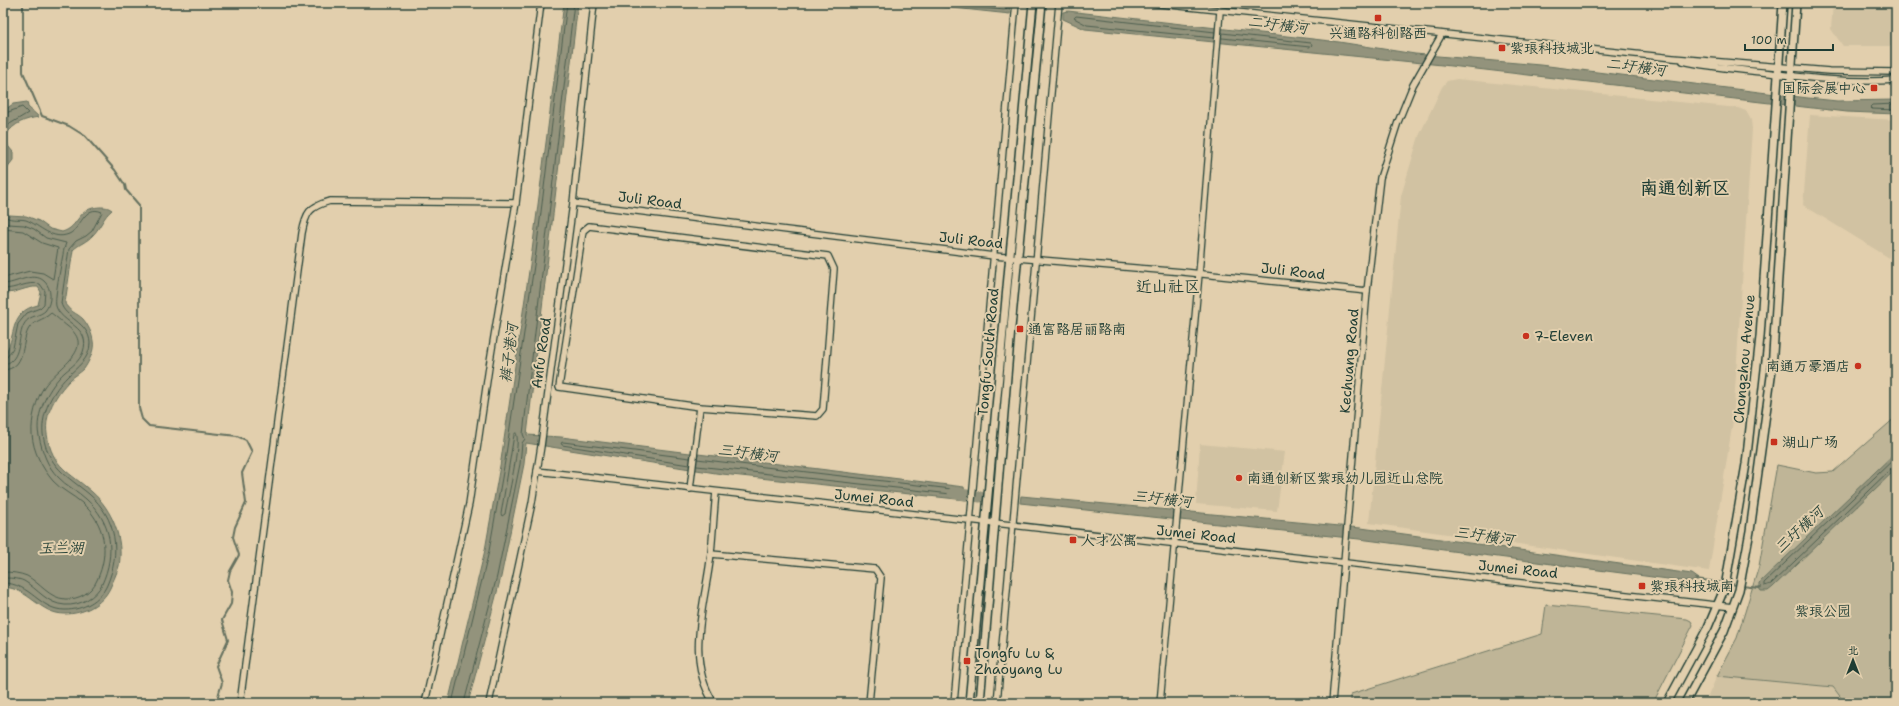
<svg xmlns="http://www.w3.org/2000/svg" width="1899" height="706" font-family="'Shantell Sans','LXGW WenKai TC',sans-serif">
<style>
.built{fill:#d1c2a2}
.green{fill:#bfb597;stroke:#6f7966}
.water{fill:#93937b;stroke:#65715f}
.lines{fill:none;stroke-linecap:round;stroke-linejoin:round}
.shore{stroke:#4d5f50;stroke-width:1}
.stream{stroke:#65715f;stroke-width:2}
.river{stroke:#93937b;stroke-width:11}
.minor-casing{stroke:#1f3d34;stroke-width:8}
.major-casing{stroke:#1f3d34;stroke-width:10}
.minor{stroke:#e2cfad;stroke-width:5.5}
.major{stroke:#e2cfad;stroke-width:7}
.poi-dot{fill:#c8321e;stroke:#e2cfad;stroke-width:1.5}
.labels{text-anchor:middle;stroke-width:4;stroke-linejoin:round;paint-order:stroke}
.poi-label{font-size:14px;fill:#1f3d34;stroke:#e2cfad;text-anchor:start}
.street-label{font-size:14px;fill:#1f3d34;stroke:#e2cfad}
.park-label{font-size:14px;fill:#274339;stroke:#e2cfad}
.water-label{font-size:15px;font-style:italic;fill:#2b463b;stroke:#e2cfad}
.quarter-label{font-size:16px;fill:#1f3d34;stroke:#e2cfad}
.district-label{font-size:18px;font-weight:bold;fill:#1f3d34;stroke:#e2cfad}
</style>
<rect width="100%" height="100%" fill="#e2cfad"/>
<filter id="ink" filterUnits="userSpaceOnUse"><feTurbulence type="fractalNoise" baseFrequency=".025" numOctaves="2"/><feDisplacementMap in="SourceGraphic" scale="8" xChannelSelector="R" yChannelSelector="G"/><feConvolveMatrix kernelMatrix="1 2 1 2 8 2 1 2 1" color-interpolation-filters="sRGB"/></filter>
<g filter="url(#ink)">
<g class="built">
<polygon points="1833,3 1896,3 1896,46 1843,46 1831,29"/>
<polygon points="1457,79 1738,108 1746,111 1751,120 1752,129 1733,421 1709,571 1369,523 1401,196 1419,136 1442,87 1447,81"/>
<polygon points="1810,115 1896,120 1896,262 1803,205"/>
<polygon points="1200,444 1285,452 1277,511 1196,504"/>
<polygon points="1717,676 1833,687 1845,703 1705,703"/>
</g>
<g class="green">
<polygon points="1896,417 1896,703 1845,703 1833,687 1717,676 1737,638 1759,566 1777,465 1816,473 1833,472"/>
<polygon points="1546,605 1687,619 1691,621 1693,625 1653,703 1351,703 1351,694 1542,634"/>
</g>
<g class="water">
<polygon points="564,3 578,3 527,435 561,437 964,487 966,500 722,474 526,443 524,464 501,577 468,703 448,703 485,550 501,460 532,251"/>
<polygon points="906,3 1002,3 1010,4 1010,14"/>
<polygon points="1068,11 1339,42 1415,54 1540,65 1808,98 1837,101 1896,100 1896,114 1847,112 1442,65 1085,29 1063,19 1063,12"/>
<path d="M27 102 28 107 39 117C25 119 14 123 6 135L8 146 13 152V160L3 173V111L13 104Z"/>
<path d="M3 202 5 211 9 215 26 216 39 221 50 229 62 232C80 227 76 208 100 207 105 207 108 207 112 210 103 217 101 227 93 235 87 242 79 244 73 250L65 303C68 311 77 313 83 319 88 325 92 333 93 341 95 349 89 362 84 369 80 373 74 376 70 380 56 394 44 414 47 434 52 468 70 472 92 492 112 509 124 539 119 566 117 573 113 581 110 588 102 605 83 614 65 614 39 614 29 588 3 587V357C18 337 7 312 38 305L41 292 38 287C26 286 16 294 3 293Z"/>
<polygon points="1896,452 1896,469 1773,587 1768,591 1761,591 1759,588 1759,583"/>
<polygon points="1021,496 1361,528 1692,574 1699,579 1691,582 1359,539 1020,503"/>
</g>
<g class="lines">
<g class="shore">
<polyline points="940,3 1004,10 1006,9 1007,3"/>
<polyline points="1214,38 1087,25 1074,18 1076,16 1215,32"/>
<polyline points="1222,38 1310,47 1312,45 1311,43 1222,33"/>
<polyline points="1896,104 1872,105 1870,107 1872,109 1896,110"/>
<polyline points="3,114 22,107 28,113 8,125 3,133"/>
<path d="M3 214C9 222 18 218 26 220 40 225 52 241 69 234 81 229 84 204 102 212L92 231 86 236 76 241 69 249 61 303C64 318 89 322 90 343 90 359 77 367 67 377 53 391 41 412 43 434 47 466 67 476 89 494 117 518 121 553 107 585 100 601 83 610 65 610 39 610 31 583 3 583"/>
<path d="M3 222 8 224 24 225 34 229 46 238 66 243 64 249C62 261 54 297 56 306 61 324 92 326 83 352 79 362 72 366 65 372 49 386 34 415 39 436 42 451 47 466 58 477 66 486 78 491 86 499 112 522 116 553 102 584 96 597 80 606 65 605 47 604 38 589 24 581 18 578 9 578 3 578"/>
<polyline points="3,229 23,231 42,243 58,248 53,279 43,273 30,271 3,278"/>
<path d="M3 284C16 284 33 271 44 281 52 288 52 303 45 311 37 318 27 314 22 329 18 341 20 363 3 364"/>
<path d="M3 289C17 289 27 281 40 284L45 291 44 304 40 308 27 313 18 324 13 348 7 357 3 359"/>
<path d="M3 370C26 369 21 344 28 330 33 320 43 321 51 313 53 314 63 323 67 326 98 349 56 368 44 387 36 399 31 420 32 434 33 451 42 468 53 481 61 490 73 495 82 503 105 523 110 552 97 580 92 592 79 600 65 599 49 598 40 583 27 576 20 573 11 572 3 572"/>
<path d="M516 433C522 440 507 501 505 514L502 516 501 514 514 435Z"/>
<polyline points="1896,457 1764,583 1764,586 1771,584 1892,468 1896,466"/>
<polyline points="689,465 562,445 561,443 563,442 690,458"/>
<polyline points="697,466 960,495 962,493 960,490 697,459"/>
<polyline points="452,703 489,551 505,461 536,252 567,3"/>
<polyline points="464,703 497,576 520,464 522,443 525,439 523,434 574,3"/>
</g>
<g class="stream">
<polyline points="23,3 23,72 42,116 69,126 85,136 115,170 125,185 126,190 139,205 139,408 142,419 149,426 237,436 246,440 252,452 242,473 246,503 235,527 233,537 239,555 230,571 228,580 232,592 231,604 222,620 228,640 216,666 222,683 216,703"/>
<polyline points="1696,579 1724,583"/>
<polyline points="1728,584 1738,585"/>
<polyline points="1742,586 1759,588 1761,587"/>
</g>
<polyline class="river" points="953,493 980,497"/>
<g class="minor-casing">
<g id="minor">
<polyline points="1151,3 1673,58 1829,71 1896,72"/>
<path d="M1683 61C1709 67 1735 69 1762 72 1806 78 1851 83 1896 80"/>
<polyline points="573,203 994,256 1183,272 1367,291"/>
<polygon points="589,226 828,256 834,269 823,409 817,416 700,407 559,387 583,231"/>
<polyline points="537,471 1733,607"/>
<polyline points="690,489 700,407"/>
<polyline points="711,554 875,569 881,578 869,703"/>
<path d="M240 703 302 233C306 212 309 207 330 201L516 203"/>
<polyline points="425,703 469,504 489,367 516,203 541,3"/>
<polyline points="489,703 532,503 541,446 573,203 594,3"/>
<path d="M714 703C684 658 706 602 711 553 713 533 714 512 716 492"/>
<polyline points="954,703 1016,3"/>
<polyline points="997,703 1059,3"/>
<polyline points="1160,703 1199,274 1220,11"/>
<polyline points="1332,703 1367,291 1380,178 1398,122 1413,85 1442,34"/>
</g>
</g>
<g class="major-casing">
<g id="major">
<polyline points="969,703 1033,3"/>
<polyline points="980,703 1011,328 1042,3"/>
<polyline points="1667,703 1708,627 1725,587 1746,464 1760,337 1783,3"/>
<polyline points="1685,703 1724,631 1739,590 1750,531 1772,369 1796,3"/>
</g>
</g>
<use href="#minor" class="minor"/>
<use href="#major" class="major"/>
</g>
</g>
<g class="poi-dot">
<rect x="1374" y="14" width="8" height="8" rx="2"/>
<rect x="1498" y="44" width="8" height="8" rx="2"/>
<rect x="1870" y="84" width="8" height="8" rx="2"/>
<rect x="1016" y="325" width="8" height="8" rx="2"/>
<circle cx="1526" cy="336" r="4"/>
<circle cx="1858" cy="366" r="4"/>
<rect x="1770" y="438" width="8" height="8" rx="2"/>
<circle cx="1239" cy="478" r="4"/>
<rect x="1069" y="536" width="8" height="8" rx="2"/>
<rect x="1638" y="582" width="8" height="8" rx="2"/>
<rect x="963" y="657" width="8" height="8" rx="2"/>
</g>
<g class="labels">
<g class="poi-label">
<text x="1378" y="38" text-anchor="middle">兴通路科创路西</text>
<text x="1510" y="53">紫琅科技城北</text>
<text x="1866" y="93" text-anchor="end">国际会展中心</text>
<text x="1028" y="334">通富路居丽路南</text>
<text x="1534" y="341">7-Eleven</text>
<text x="1850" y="371" text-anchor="end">南通万豪酒店</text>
<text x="1782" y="447">湖山广场</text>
<text x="1247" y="483">南通创新区紫琅幼儿园近山总院</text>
<text x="1081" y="545">人才公寓</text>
<text x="1650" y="591">紫琅科技城南</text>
<text x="975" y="658">Tongfu Lu &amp;<tspan x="975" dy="16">Zhaoyang Lu</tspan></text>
</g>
<g class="street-label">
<text transform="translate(650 200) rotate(7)" y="5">Juli Road</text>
<text transform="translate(971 240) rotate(6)" y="5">Juli Road</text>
<text transform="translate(1293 271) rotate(6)" y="5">Juli Road</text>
<text transform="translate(988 352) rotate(-85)" y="5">Tongfu South Road</text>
<text transform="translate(541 353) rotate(-82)" y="5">Anfu Road</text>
<text transform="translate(1744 359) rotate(-85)" y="5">Chongzhou Avenue</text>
<text transform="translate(1349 361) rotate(-85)" y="5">Kechuang Road</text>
<text transform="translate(874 498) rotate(6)" y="5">Jumei Road</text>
<text transform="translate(1196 534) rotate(6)" y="5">Jumei Road</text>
<text transform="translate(1518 569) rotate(6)" y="5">Jumei Road</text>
</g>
<g class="park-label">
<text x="1823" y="616">紫琅公园</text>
</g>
<g class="water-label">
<text transform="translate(1278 25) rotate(7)" y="5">二圩横河</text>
<text transform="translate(1636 67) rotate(7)" y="5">二圩横河</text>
<text transform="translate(509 353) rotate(-83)" y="5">裤子港河</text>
<text transform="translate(748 453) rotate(7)" y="5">三圩横河</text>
<text transform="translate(1162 499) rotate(6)" y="5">三圩横河</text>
<text transform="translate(1799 530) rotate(-43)" y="5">三圩横河</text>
<text transform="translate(1484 536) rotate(8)" y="5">三圩横河</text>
<text x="61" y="553">玉兰湖</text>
</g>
<g class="quarter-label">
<text x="1168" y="292">近山社区</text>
</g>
<g class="district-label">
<text x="1685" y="194">南通创新区</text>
</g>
</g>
<rect width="1899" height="706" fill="none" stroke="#e2cfad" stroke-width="16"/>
<rect x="8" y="8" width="1883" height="690" fill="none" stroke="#1f3d34" stroke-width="1.5" filter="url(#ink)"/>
<g transform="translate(1853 660)" stroke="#e2cfad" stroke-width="3" paint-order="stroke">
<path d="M0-3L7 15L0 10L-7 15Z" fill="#1f3d34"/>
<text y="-6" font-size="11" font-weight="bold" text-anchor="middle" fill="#1f3d34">北</text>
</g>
<path d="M1745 44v6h88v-6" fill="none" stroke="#1f3d34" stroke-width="2"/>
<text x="1751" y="44" font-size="12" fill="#1f3d34" stroke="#e2cfad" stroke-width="3" paint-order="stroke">100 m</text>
</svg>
